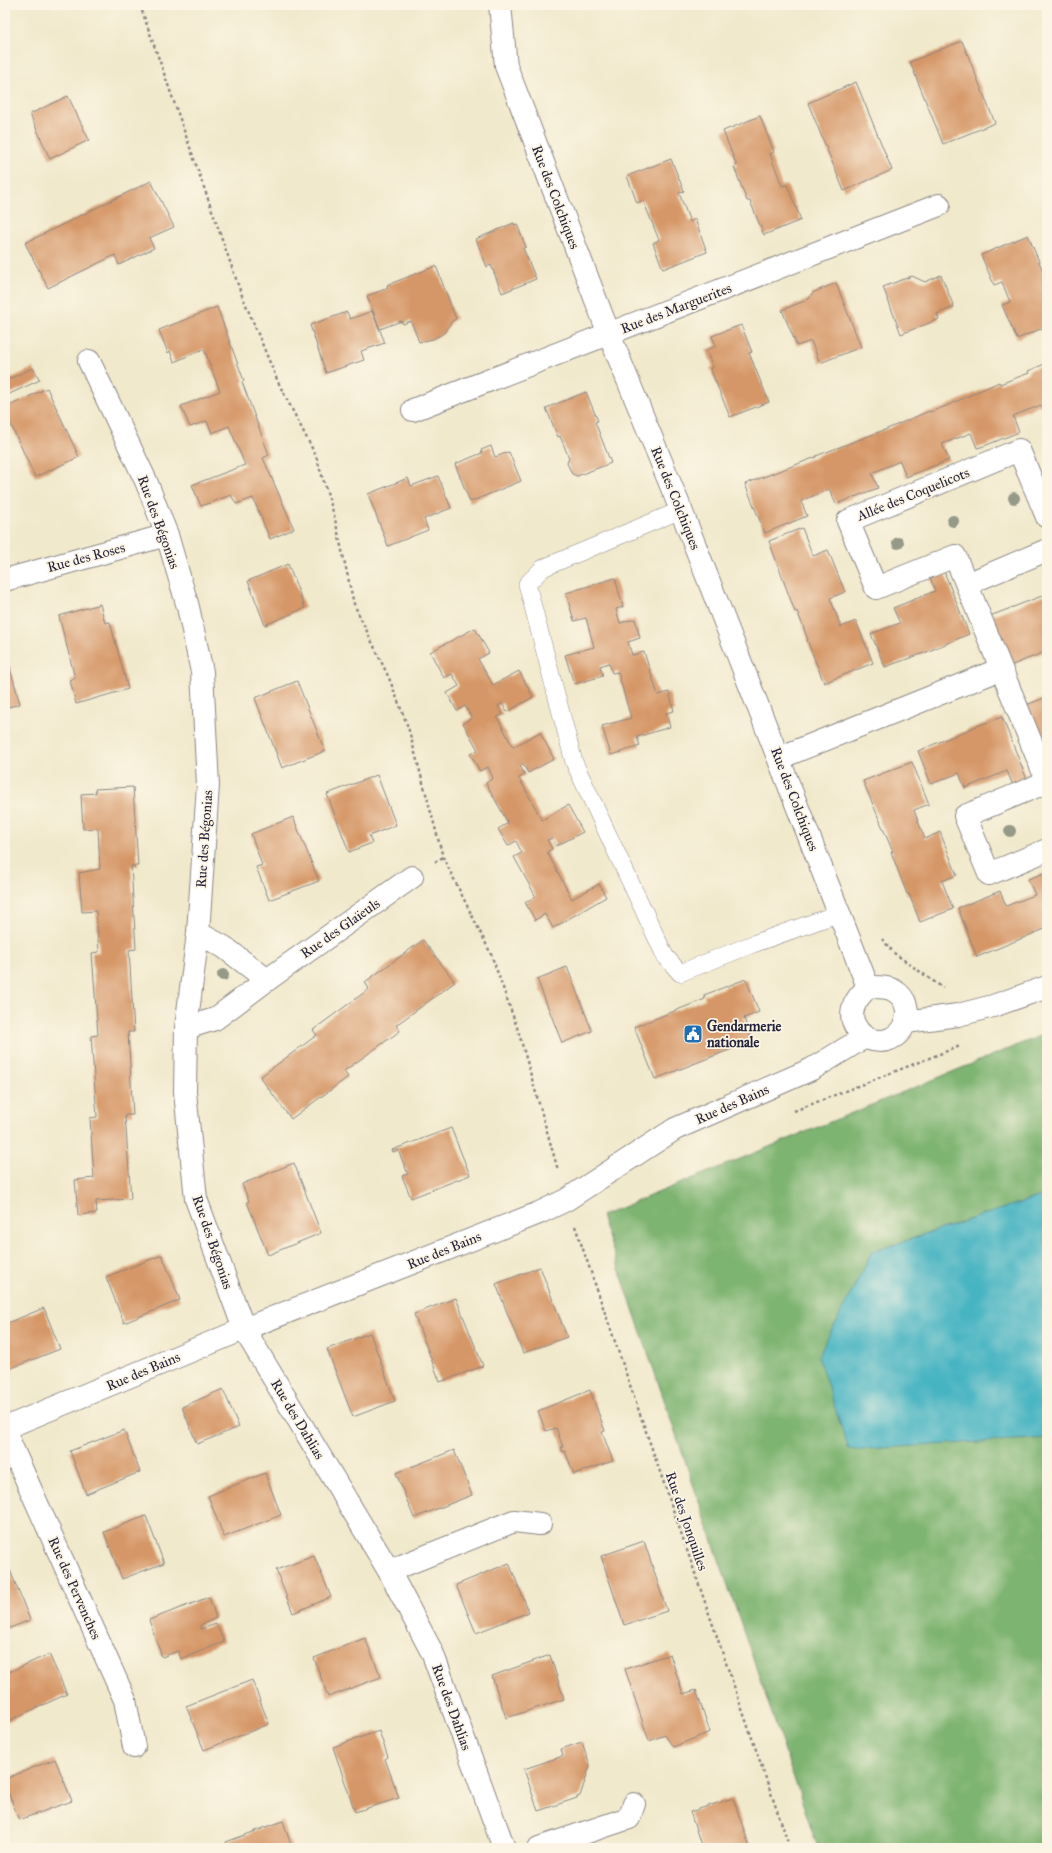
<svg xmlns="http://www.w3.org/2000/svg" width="1052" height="1853" font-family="'IM FELL Great Primer',serif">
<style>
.forest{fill:#7eb471;stroke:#506b56}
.water{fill:#46b4c2;stroke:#346b7e}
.building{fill:#d69768}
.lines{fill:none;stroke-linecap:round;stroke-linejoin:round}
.service-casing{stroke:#8a8684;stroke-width:18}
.minor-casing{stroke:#8a8684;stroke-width:24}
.path{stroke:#8a8684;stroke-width:2.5;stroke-dasharray:3 3;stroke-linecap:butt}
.service{stroke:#fff;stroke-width:17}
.minor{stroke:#fff;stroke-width:22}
.tree{fill:#949988}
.labels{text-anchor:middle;stroke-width:3.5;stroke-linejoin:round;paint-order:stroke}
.street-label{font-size:14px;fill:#22223b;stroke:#fcf5e5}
.poi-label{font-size:14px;font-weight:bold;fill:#22223b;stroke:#fcf5e5;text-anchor:start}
</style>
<rect width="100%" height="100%" fill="#fcf5e5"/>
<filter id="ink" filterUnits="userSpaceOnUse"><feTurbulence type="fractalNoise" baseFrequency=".025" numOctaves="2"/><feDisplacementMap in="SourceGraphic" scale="8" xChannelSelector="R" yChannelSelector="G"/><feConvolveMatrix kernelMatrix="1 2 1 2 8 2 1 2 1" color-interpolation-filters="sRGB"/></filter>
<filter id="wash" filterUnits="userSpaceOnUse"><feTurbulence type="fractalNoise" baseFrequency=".012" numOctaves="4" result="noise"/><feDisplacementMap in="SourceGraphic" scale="16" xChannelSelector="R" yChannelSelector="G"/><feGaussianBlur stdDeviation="0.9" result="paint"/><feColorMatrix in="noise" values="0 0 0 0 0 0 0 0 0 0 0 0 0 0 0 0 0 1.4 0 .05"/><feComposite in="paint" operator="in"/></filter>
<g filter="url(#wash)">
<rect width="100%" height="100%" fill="#f1e9cc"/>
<polygon class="forest" points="1047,1033 1047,1194 872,1252 1047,1438 1047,1848 818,1848 601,1216"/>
<polygon class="water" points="1047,1194 1047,1438 849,1450 818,1357 872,1252"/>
<g id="blocks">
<g class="building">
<polygon points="962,41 995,123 943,144 910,62"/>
<polygon points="856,82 892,170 844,191 808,103"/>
<polygon points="68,96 89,140 50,159 30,114"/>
<polygon points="760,116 774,152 770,154 782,186 787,185 801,220 764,235 750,201 747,201 734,167 737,166 723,131"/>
<polygon points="671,159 684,191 679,193 690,222 695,219 707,252 663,269 653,243 659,240 643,200 637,203 627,176"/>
<polygon points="151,181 174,227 149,238 154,248 119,265 115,255 48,288 25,243"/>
<polygon points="514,223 514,225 517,224 523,240 526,247 523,248 536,279 502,293 491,265 487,267 476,239"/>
<polygon points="1028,235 1047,281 1047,326 1017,339 1002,305 1010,302 1002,282 994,285 981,255"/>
<polygon points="436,266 456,319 452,321 444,333 433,339 419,342 411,321 403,324 401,321 380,329 367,296 388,288 387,285"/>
<polygon points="941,275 954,307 937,314 939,319 901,334 883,287 912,276 925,282"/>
<polygon points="836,283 861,347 820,363 811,341 797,346 782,310 809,299 812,293"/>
<polygon points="217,307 244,381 242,382 269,455 263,458 294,529 270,539 253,498 236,504 231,495 201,506 192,485 245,465 229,426 212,433 207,421 190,427 181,406 220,391 204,349 174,362 170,351 168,353 159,330"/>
<polygon points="372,311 385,343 361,351 364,360 326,373 310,325 347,312 350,319"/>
<polygon points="741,325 752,352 749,353 769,402 730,417 710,368 713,367 706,350 716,346 712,336"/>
<polygon points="1047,363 1047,419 1041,405 1013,416 1019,432 984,446 977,448 971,433 942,444 949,460 906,477 900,461 872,473 878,488 836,504 829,489 801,501 807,516 765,533 745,484 816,457 816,456 887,429 929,411 930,412 944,407 999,382 1000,384 1029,373 1028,371"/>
<polygon points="33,368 40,380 5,396 5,381"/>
<polygon points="47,388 79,457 35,477 5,412 5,408"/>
<polygon points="586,392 598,421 595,422 611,463 577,476 572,474 567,463 569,458 560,436 558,437 546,408"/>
<polygon points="491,446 495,457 509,452 521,481 470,502 455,464 482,453 481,450"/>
<polygon points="438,476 451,508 424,519 428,530 388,546 368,494 408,478 411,486"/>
<polygon points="802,528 813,556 828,550 845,592 830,598 841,627 856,621 873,663 824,683 807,640 808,640 803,626 797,611 795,612 769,541"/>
<polygon points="288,564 305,608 265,625 248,581"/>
<polygon points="943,569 969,634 924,653 885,667 871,634 900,623 893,608 935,591 929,574"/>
<polygon points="615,578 623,607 616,609 620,623 635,619 640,638 628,642 632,655 644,652 658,695 669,692 674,711 666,713 670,727 637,737 640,746 611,755 602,726 631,718 618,672 612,673 609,663 600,666 603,676 574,684 565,655 594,647 586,618 574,621 566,593"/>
<polygon points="1047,594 1047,651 1010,666 990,616"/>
<polygon points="100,604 105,623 110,622 128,689 76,704 70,680 75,678 59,616"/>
<polygon points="475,628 489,653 478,659 493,685 519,671 533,697 507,712 502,703 498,706 503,715 497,717 513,747 540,732 554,759 528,773 523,764 520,766 525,775 519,778 542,820 568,805 583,832 556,846 552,838 547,840 552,849 547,852 572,899 599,884 606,897 553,928 545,914 535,920 525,902 536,897 514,857 522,853 516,841 508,846 498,829 508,823 486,783 493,778 488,767 480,771 470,754 478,750 463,723 472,718 465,706 457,711 447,693 459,686 452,674 444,678 430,652"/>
<polygon points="5,650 20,704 5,708"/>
<polygon points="297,681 325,751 282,768 255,698"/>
<polygon points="1047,697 1047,754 1026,705"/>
<polygon points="1002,717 1028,782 1014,788 1007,771 965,788 959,773 931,784 918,751 977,726"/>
<polygon points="912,762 929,804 914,810 919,824 925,839 940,832 957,875 942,881 953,909 920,922 909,894 907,894 891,852 893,852 863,781"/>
<polygon points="377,775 396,825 369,836 372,843 349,852 327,794"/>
<polygon points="133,787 138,866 131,866 136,949 129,950 134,1032 128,1032 133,1115 125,1115 131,1199 96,1201 97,1213 78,1215 75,1180 94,1178 90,1118 97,1117 91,1036 98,1035 92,953 99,952 96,911 82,912 79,873 100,869 98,828 83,829 81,794 96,793 95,789"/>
<polygon points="293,817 319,881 269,900 256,867 262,865 251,834"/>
<polygon points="1047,872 1047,928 977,957 958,908 1000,891 1006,906 1035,895 1028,879"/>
<polygon points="423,940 455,982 396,1025 400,1031 344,1071 348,1077 291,1119 260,1077 317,1035 313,1030 369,989 365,982"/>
<polygon points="567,967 592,1031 562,1043 537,979"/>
<polygon points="746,979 759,1012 744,1018 752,1041 655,1079 634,1027 705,999 704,995"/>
<polygon points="451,1128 470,1175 411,1198 402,1176 408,1174 398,1150 393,1152 392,1150"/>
<polygon points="294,1163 321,1233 268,1255 247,1202 249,1201 242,1184"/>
<polygon points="162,1255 180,1300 124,1323 106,1277"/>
<polygon points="540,1267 567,1337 523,1353 496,1284"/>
<polygon points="456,1298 483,1366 440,1382 414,1314"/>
<polygon points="44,1308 60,1349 9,1369 5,1359 5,1324"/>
<polygon points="370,1333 395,1401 353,1417 327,1349"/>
<polygon points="223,1389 239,1427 197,1444 182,1407"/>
<polygon points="590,1390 605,1431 602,1432 613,1461 574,1474 565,1451 563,1452 561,1447 563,1447 556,1428 546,1431 538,1411"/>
<polygon points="124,1430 140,1472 86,1494 70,1451"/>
<polygon points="454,1450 472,1495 414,1518 396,1473"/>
<polygon points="265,1473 281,1515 224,1537 208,1496"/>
<polygon points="146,1516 164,1563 122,1579 104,1532"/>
<polygon points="644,1541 667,1611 624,1625 601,1556"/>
<polygon points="314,1556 331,1597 293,1613 276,1570"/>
<polygon points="509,1563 529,1612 476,1633 456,1585"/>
<polygon points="10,1570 30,1620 5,1630 5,1572"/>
<polygon points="209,1597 216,1618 200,1625 201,1629 216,1624 224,1642 181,1659 178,1651 162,1657 149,1620"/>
<polygon points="365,1638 381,1677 328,1697 314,1658"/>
<polygon points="49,1654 67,1694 6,1722 5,1674"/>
<polygon points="670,1654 683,1694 696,1690 710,1732 673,1747 665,1735 649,1741 625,1669"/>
<polygon points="550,1655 564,1699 506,1718 492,1676"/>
<polygon points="252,1680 269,1724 204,1750 186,1706"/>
<polygon points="379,1731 388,1757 385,1759 399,1798 355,1812 333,1747"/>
<polygon points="582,1742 590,1766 580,1796 577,1797 577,1798 538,1811 524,1769 563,1756 561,1749"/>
<polygon points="55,1759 72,1801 19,1820 5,1784 5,1779"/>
<polygon points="733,1798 750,1848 702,1848 690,1812"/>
<polygon points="283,1821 292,1848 228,1848 226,1842"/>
</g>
</g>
</g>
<g filter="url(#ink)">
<use href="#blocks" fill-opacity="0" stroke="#8a8684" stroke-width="1"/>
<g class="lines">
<g class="service-casing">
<polyline id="service" points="681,510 543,568 527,584 574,762 665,956 680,973 753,944 840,913"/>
</g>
<g class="minor-casing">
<g id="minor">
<polyline points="500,5 506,66 609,334 681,510 868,987"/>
<polyline points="89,361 146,481 167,535 188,607 202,672 208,785 198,933 186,1028 185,1092 196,1199 244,1329 389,1571 432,1652 504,1848"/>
<polyline points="413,410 939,205"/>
<polyline points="1047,517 1019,450 848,521 876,588 955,556 1047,781"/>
<polyline points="5,580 167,535"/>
<polyline points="967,584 1047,550"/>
<polyline points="779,758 1001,669"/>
<polyline points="1047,782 965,816 989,874 1047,850"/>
<polyline points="198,933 224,947 267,980"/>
<path d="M868 987C876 987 885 986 893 990 922 1006 902 1051 869 1039 862 1036 856 1029 853 1021 849 1007 859 996 868 987Z"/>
<polyline points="906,1022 958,1015 993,1006 1047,987"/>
<polyline points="186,1028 215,1019 267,980 412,877"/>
<polyline points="5,1428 244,1329 539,1213 566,1200 675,1129 812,1069 865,1037"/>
<polyline points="5,1432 125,1700 134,1747"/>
<polyline points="389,1571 514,1521 540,1524"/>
<polyline points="539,1848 629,1818 634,1804"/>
</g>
</g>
<g class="path">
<polyline points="140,5 241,293 278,382 316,456 334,515 354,604 389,678 408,727 443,857 491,954 518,1030 558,1170"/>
<polyline points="435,862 443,857"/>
<polyline points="882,939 894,953 943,988"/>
<polyline points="794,1111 960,1046"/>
<polyline points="575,1226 790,1848"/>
</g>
<use href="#service" class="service"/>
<use href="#minor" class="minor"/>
</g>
<g class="tree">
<circle cx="1014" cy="498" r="6"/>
<circle cx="953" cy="521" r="6"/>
<circle cx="898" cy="543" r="6"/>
<circle cx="1010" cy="831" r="6"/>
<circle cx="223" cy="975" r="6"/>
</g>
</g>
<defs>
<g id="civic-square" transform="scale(1)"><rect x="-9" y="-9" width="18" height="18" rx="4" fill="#1f6fb2" stroke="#fcf5e5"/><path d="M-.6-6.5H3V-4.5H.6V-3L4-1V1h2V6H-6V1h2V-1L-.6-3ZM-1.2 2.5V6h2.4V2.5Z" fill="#fff"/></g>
</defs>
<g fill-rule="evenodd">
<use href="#civic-square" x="693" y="1034"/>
</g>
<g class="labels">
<g class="street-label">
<text transform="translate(556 197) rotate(69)" y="5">Rue des Colchiques</text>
<text transform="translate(676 308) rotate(-21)" y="5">Rue des Marguerites</text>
<text transform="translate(913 494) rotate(-22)" y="5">Allée des Coquelicots</text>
<text transform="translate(676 498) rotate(68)" y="5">Rue des Colchiques</text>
<text transform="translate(159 522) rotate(70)" y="5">Rue des Bégonias</text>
<text transform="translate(86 557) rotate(-15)" y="5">Rue des Roses</text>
<text transform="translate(795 799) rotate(69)" y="5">Rue des Colchiques</text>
<text transform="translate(204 839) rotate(-86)" y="5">Rue des Bégonias</text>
<text transform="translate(340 928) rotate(-35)" y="5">Rue des Glaïeuls</text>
<text transform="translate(732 1104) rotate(-24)" y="5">Rue des Bains</text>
<text transform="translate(213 1242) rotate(71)" y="5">Rue des Bégonias</text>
<text transform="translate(444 1250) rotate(-22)" y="5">Rue des Bains</text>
<text transform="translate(143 1371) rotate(-23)" y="5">Rue des Bains</text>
<text transform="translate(298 1419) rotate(59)" y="5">Rue des Dahlias</text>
<text transform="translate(687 1521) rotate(71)" y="5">Rue des Jonquilles</text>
<text transform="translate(75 1588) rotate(66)" y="5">Rue des Pervenches</text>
<text transform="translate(452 1707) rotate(70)" y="5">Rue des Dahlias</text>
</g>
<g class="poi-label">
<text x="707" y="1031">Gendarmerie<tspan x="707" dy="16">nationale</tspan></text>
</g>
</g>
<rect width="1052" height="1853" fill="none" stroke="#fcf5e5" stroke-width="20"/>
</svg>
